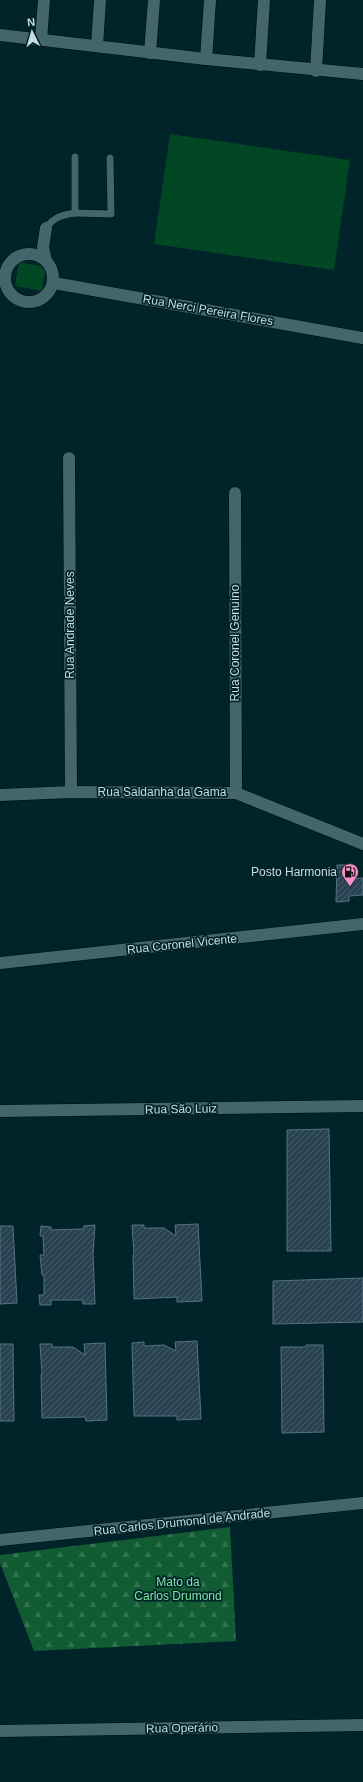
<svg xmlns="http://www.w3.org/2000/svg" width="363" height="1782" font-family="Arial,sans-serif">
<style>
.forest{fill:url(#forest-firs)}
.park{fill:#014724}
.building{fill:url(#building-hatch);stroke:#577283}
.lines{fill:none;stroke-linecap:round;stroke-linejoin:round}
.lane-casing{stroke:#000c10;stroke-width:8}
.street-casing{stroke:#000c10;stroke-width:13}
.secondary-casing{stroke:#000c10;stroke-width:13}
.lane{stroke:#42666c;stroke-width:7}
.street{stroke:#42666c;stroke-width:12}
.secondary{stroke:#42666c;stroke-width:12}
.labels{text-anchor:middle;stroke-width:3.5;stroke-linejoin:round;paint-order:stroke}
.street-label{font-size:12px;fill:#c8dbde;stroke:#002429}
.poi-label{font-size:12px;fill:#c8dbde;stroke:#002429;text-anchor:end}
.park-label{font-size:12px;fill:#82e1a3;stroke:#002429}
</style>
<defs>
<pattern id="forest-firs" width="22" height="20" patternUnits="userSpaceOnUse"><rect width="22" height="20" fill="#115c33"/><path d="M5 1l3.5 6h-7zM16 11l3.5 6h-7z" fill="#327350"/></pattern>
<pattern id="building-hatch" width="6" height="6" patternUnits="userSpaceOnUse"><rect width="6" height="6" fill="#284252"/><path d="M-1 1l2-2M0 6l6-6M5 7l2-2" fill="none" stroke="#465d6a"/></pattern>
</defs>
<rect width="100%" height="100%" fill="#002429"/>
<polygon class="forest" points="230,1527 236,1641 34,1651 0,1563 0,1555"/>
<g class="park">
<polygon points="170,134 350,160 334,270 154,244"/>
<polygon points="19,262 46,267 42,291 15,286"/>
</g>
<g class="building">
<polygon points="337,865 349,865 350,879 363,878 363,895 349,896 349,901 336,902"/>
<polygon points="329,1129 331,1251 287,1251 287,1130"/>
<polygon points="198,1224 202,1301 177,1302 177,1297 134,1299 133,1255 134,1255 132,1225 144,1225 144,1228 164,1228 176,1236 175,1225"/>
<polygon points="95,1225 93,1253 95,1304 83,1304 83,1300 51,1300 51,1305 40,1305 39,1295 44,1295 44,1275 42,1275 40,1255 44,1255 43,1236 40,1236 41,1226 51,1227 51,1230 83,1229 84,1226"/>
<polygon points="0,1226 13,1226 17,1303 0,1304"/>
<polygon points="363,1278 363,1322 273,1324 273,1281"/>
<polygon points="197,1341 201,1419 177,1420 177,1416 134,1416 132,1343 144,1342 144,1346 164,1345 176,1351 175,1342"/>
<polygon points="105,1343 107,1420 86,1421 85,1417 42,1418 41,1374 42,1374 40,1344 52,1344 52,1347 73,1347 85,1355 84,1344"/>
<polygon points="0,1344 13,1344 14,1421 0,1421"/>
<polygon points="306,1345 323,1345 324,1432 282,1433 281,1347 306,1347"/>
</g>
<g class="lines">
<g class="lane-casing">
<g id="lane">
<polyline points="75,213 111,214 110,158"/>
<path d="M46 228C54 217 62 215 75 213V157"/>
</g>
</g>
<g class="street-casing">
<g id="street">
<polyline points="0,35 206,59 363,74"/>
<polyline points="41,40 44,0"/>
<polyline points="97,46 100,0"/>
<polyline points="150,53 154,0"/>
<polyline points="206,59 210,0"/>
<polyline points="260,65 264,0"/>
<polyline points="316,71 320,0"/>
<circle cx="29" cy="278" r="24"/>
<polyline points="46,260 43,247 46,228"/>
<polyline points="54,283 363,338"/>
<polyline points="69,458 71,792"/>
<polyline points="235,493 236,793"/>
<polyline points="0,1111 363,1106"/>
<polyline points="0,1540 363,1503"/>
</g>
</g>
<g class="secondary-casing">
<g id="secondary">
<polyline points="0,795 71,792 236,793 363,844"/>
<polyline points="0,963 363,924"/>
<polyline points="0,1731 363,1725"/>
</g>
</g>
<use href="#lane" class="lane"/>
<use href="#street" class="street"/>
<use href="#secondary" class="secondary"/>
</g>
<defs>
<g id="fuel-pin" transform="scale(0.9)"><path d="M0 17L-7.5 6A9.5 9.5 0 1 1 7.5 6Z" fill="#f98fc9" stroke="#002429"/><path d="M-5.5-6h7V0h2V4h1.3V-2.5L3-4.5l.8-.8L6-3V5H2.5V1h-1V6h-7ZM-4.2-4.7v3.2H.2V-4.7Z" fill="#111"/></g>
</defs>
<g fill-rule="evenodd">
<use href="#fuel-pin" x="350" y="872"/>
</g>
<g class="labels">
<g class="street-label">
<text transform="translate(208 310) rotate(10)" y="4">Rua Nerci Pereira Flores</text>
<text transform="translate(70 625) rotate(-90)" y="4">Rua Andrade Neves</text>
<text transform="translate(235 643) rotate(-90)" y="4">Rua Coronel Genuíno</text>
<text x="162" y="796">Rua Saldanha da Gama</text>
<text transform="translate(182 944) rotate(-6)" y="4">Rua Coronel Vicente</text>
<text transform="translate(181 1109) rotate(-1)" y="4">Rua São Luiz</text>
<text transform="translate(182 1522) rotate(-6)" y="4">Rua Carlos Drumond de Andrade</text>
<text transform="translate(182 1728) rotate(-1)" y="4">Rua Operário</text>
</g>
<g class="poi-label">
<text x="337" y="876">Posto Harmonia</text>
</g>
<g class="park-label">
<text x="178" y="1586">Mato da<tspan x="178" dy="14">Carlos Drumond</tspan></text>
</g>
</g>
<g transform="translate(32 32) rotate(355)" stroke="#002429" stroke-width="3" paint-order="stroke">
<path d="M0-3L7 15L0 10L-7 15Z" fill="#c8dbde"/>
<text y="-6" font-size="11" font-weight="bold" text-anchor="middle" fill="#c8dbde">N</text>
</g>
</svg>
